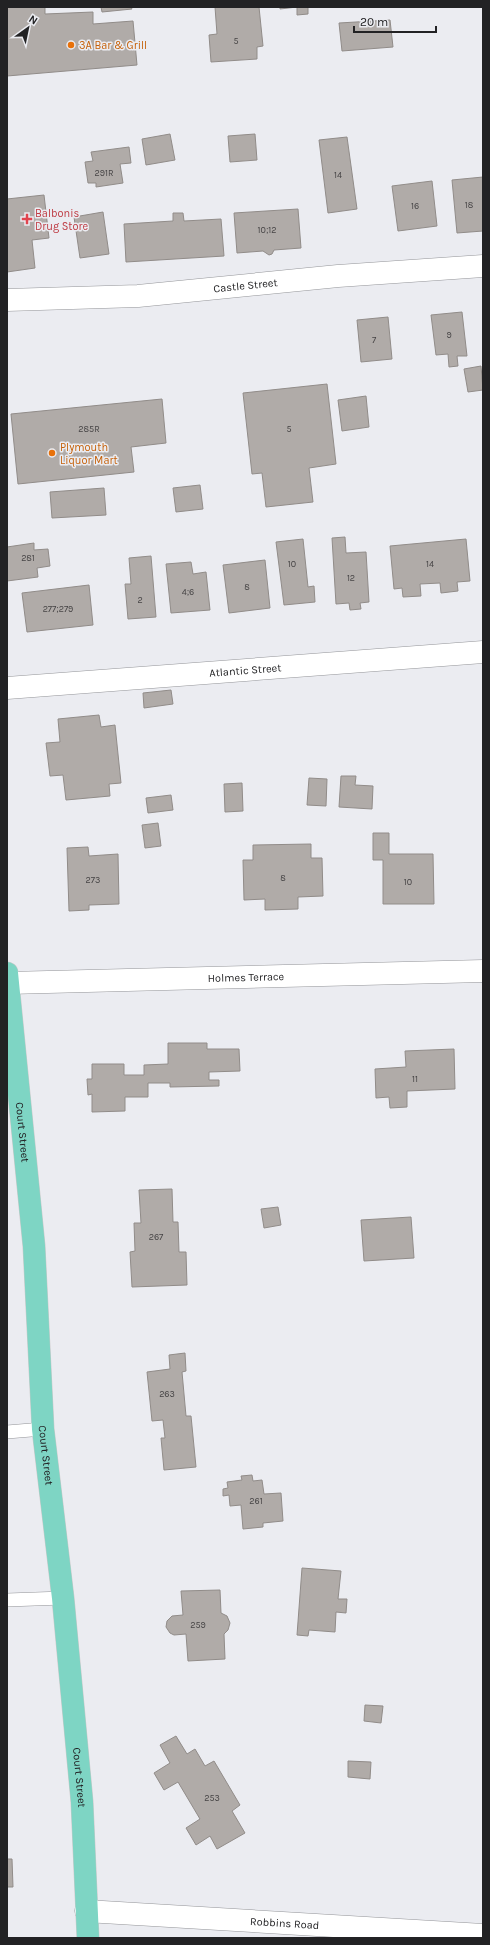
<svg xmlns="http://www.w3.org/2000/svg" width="490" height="1945" font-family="Karla,sans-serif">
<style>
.building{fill:#b0aba8;stroke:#918c89}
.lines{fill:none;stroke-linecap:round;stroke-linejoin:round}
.service-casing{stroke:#949599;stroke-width:14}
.minor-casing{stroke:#949599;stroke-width:23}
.primary-casing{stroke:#cacaca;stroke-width:23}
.service{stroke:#fff;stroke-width:13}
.minor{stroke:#fff;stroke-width:22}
.primary{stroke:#7ed5c4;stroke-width:22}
.food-dot{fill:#e8710a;stroke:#ebecf1;stroke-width:1.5}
.health-dot{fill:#e0444e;stroke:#ebecf1;stroke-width:1.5}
.labels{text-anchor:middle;stroke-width:3;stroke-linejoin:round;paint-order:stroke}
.number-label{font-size:9px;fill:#464445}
.food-label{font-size:11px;fill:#c56008;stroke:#ebecf1;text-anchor:start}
.health-label{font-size:11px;fill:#be3a42;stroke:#ebecf1;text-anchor:start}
.street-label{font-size:11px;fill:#222224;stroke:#ebecf1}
</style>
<rect width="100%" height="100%" fill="#ebecf1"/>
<g class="building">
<polygon points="7,7 45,7 45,14 93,12 93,24 133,21 137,65 7,76"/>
<polygon points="101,7 131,7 132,9 102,12"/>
<polygon points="215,7 259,7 263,46 257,47 257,59 211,62 209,35 217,34"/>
<polygon points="280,7 308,7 308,14 297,15 297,7 280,9"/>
<polygon points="390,20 393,47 342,51 339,23"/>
<polygon points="170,134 175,160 146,165 142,139"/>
<polygon points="255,134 257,160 230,162 228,136"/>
<polygon points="347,137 357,209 328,213 319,140"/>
<polygon points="129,147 131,163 120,164 123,183 96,187 96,183 88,183 85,162 93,161 91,152"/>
<polygon points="483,177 483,231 457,233 452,180"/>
<polygon points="432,181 437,226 398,231 392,186"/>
<polygon points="44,195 49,238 32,240 35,268 7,272 7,199"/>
<polygon points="298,209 301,248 274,250 272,254 269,255 263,251 237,253 234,213"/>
<polygon points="103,212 109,254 80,258 74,217"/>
<polygon points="173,213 183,213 184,221 221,219 224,256 126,262 124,224 173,221"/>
<polygon points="462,312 467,356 457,356 458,366 449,367 448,354 436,355 431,315"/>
<polygon points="388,317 392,359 361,362 357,320"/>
<polygon points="481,366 483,390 468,392 464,369"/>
<polygon points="327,384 336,464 309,468 313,502 266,507 262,473 252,474 243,393"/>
<polygon points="366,396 369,427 342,431 338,400"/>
<polygon points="162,399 166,443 131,447 134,472 18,484 11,414"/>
<polygon points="200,485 203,509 176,512 173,488"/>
<polygon points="104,488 106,515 52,518 50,492"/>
<polygon points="345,537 346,553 366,552 369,602 360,603 361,609 350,610 349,603 336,604 332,538"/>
<polygon points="303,539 308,587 314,586 315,602 284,605 276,542"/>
<polygon points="466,539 470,581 457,582 458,591 441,593 440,583 420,584 421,596 403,597 402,588 394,589 390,546"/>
<polygon points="34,543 34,550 48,549 50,566 37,568 38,577 7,581 7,547"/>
<polygon points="151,556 156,617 128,619 125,584 131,584 129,558"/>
<polygon points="265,560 270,608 229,613 223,565"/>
<polygon points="191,562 193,574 206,572 210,610 171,613 166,564"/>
<polygon points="89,585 93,625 27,632 22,593"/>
<polygon points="171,690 173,704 144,708 143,693"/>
<polygon points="99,715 101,727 115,725 121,783 109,784 110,796 66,800 63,775 50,776 46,743 60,742 58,719"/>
<polygon points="341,776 356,776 355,785 373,786 372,809 339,807"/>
<polygon points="309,778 327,779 326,806 307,805"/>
<polygon points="242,783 243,811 225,812 224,784"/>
<polygon points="171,795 173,810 148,813 146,798"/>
<polygon points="158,823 161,846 145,848 142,825"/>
<polygon points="373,833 389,833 389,854 433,854 434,904 383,904 383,860 373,860"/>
<polygon points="311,844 311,858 322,858 323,896 298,897 298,909 265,910 265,899 244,900 243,860 253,860 253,845"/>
<polygon points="88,847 89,856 118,854 119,904 89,905 89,910 69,911 67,848"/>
<polygon points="168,1043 207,1043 207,1049 239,1049 240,1071 209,1072 209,1080 219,1080 219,1086 170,1087 170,1083 148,1083 148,1097 125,1097 125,1111 92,1112 92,1094 88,1095 87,1079 92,1079 92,1064 124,1064 124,1075 144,1075 144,1065 168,1064"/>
<polygon points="454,1049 455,1089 407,1091 407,1107 390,1108 389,1097 376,1098 375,1069 406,1067 405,1051"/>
<polygon points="172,1189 173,1222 178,1222 179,1252 186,1252 187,1285 132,1287 130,1252 135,1251 134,1223 141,1223 139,1190"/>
<polygon points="278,1207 281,1225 264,1228 261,1209"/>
<polygon points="411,1217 414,1258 364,1261 361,1220"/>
<polygon points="185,1353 186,1371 182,1372 186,1416 191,1416 196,1467 164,1470 161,1438 165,1438 163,1420 152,1421 147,1372 170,1369 169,1355"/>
<polygon points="252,1475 253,1481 262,1480 264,1494 281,1493 283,1521 263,1523 263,1527 243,1529 241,1505 230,1506 229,1495 223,1496 223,1489 228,1488 227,1482 242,1480 241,1476"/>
<polygon points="302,1568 341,1571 338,1599 347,1599 346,1613 336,1612 335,1632 309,1630 308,1636 297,1635"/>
<polygon points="220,1590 221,1613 227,1616 230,1623 228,1630 224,1634 225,1659 188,1661 186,1634 174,1635 170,1633 166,1627 167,1621 172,1616 183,1615 181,1591"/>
<polygon points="365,1705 383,1706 381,1723 364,1721"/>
<polygon points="176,1736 187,1754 195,1749 205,1766 214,1761 240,1805 232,1811 245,1833 217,1849 210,1836 196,1845 186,1828 200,1819 178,1782 164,1790 154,1773 170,1763 160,1745"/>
<polygon points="348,1761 371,1762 370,1779 348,1777"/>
<polygon points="7,1859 12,1859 13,1887 7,1887"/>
</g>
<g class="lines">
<g class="service-casing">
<g id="service">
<polyline points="7,1432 43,1429"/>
<polyline points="7,1600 63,1598"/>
</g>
</g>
<g class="minor-casing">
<g id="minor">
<path id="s1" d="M7 300 138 296 338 276 483 266"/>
<path id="s2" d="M7 688 483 652"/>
<path id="s3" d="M8 983 483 971"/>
<path id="s4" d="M86 1911 483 1935"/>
</g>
</g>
<g class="primary-casing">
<g id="primary">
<path id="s5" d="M7 973 34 1246 43 1429 63 1598 82 1802 88 1938"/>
</g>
</g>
<use href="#service" class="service"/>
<use href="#minor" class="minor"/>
<use href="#primary" class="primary"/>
</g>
<g class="food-dot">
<circle cx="71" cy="45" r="4"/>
<circle cx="52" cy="453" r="4"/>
</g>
<path class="health-dot" d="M25 213h4v4h4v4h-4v4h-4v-4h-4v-4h4z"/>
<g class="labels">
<g class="number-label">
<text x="236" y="44">5</text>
<text x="104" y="176">291R</text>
<text x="338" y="178">14</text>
<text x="469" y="208">18</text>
<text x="415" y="209">16</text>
<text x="267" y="233">10;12</text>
<text x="449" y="338">9</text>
<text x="374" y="343">7</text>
<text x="89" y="432">285R</text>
<text x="289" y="432">5</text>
<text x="28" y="561">281</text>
<text x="292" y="567">10</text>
<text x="430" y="567">14</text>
<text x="351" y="581">12</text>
<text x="247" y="590">8</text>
<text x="188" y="595">4;6</text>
<text x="140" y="603">2</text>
<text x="58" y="612">277;279</text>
<text x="283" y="881">8</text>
<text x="93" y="883">273</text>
<text x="408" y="885">10</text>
<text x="415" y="1082">11</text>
<text x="156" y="1240">267</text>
<text x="167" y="1397">263</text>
<text x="256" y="1504">261</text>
<text x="198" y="1628">259</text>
<text x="212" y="1801">253</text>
</g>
<g class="food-label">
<text x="79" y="49">3A Bar &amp; Grill</text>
<text x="60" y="451">Plymouth<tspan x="60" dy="13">Liquor Mart</tspan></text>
</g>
<g class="health-label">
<text x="35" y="217">Balbonis<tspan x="35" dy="13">Drug Store</tspan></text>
</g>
<g class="street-label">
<text dy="4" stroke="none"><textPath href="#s1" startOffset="239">Castle Street</textPath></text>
<text dy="4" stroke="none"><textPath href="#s2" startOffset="239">Atlantic Street</textPath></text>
<text dy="4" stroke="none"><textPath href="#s3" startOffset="238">Holmes Terrace</textPath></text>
<text dy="4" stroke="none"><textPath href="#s5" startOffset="160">Court Street</textPath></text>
<text dy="4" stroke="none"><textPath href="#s5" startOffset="484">Court Street</textPath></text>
<text dy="4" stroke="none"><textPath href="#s5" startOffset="808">Court Street</textPath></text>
<text dy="4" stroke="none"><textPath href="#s4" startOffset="199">Robbins Road</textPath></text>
</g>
</g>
<rect width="490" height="1945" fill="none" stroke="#222224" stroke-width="16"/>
<g transform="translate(28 28) rotate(33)" stroke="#ebecf1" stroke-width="3" paint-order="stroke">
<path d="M0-3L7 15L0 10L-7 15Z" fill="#222224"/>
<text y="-6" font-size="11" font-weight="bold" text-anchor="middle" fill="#222224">N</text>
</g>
<path d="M354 26v6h82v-6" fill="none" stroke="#222224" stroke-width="2"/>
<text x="360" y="26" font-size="12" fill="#222224" stroke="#ebecf1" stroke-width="3" paint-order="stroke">20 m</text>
</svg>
